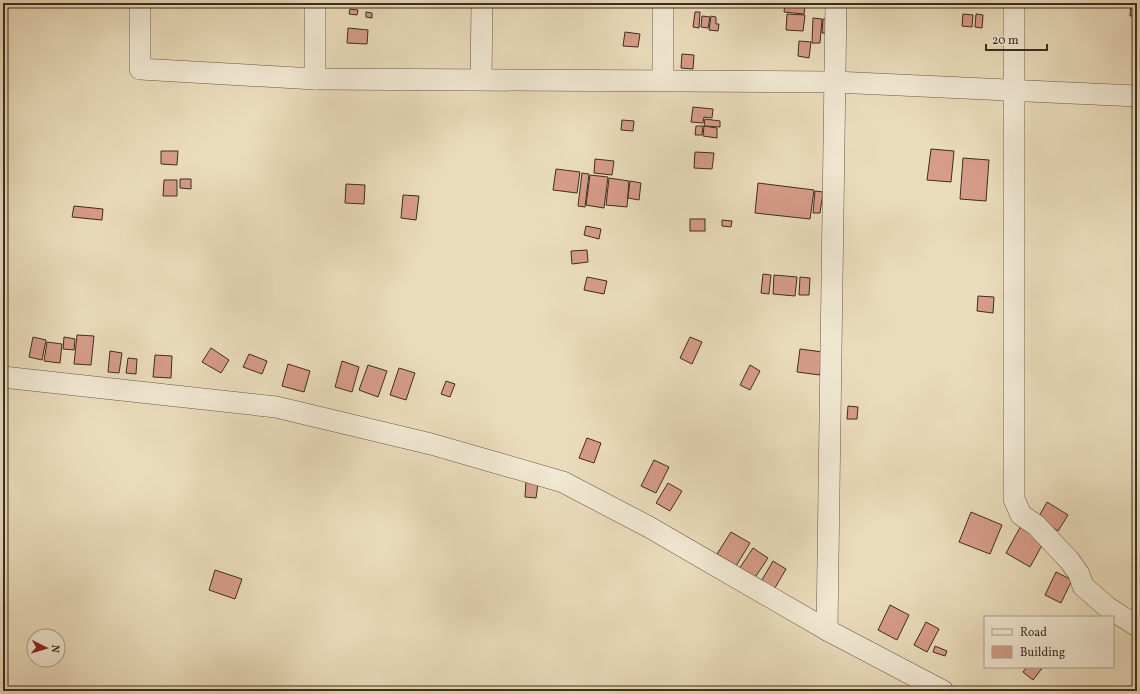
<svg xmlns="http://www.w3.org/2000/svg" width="1140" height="694" font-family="Vollkorn,serif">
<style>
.building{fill:#d69c89;stroke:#3e2c23}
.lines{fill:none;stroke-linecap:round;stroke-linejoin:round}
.street-casing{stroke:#695849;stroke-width:22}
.street{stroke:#f1e8d3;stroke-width:21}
</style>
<rect width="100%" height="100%" fill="#eadcbb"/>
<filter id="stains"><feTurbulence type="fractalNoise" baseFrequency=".005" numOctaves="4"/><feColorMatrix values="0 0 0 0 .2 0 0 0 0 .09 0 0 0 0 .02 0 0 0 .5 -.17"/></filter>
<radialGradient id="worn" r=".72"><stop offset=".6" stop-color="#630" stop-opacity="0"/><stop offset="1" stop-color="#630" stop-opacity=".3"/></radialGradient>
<g class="building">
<polygon points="1131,3 1137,3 1137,16 1130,16"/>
<polygon points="785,4 805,6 804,14 784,12"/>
<polygon points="350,9 358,10 357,15 349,14"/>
<polygon points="366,12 372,13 372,18 366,17"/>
<polygon points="695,12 700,12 699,28 693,27"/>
<polygon points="787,14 805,15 803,31 786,30"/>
<polygon points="963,14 973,15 972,27 962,26"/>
<polygon points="976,14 983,15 982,28 975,27"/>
<polygon points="702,16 710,17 708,28 701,27"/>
<polygon points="711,16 716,17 716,24 719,24 718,31 709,30"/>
<polygon points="813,18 822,19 820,43 812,43"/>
<polygon points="823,19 833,19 832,33 822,33"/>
<polygon points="348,28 368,30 367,44 347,43"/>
<polygon points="625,32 640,34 638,47 623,46"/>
<polygon points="799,41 811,42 809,58 798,56"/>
<polygon points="682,54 694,55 693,69 681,68"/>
<polygon points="693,107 713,109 712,118 704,117 703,123 691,122"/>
<polygon points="705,119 720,121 720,127 704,126"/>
<polygon points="622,120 634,121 633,131 621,130"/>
<polygon points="696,126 703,126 702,135 695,135"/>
<polygon points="704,126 717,128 717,138 703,136"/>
<polygon points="931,149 954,151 951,182 927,180"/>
<polygon points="161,151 178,151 177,165 161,164"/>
<polygon points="695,152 714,153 712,169 694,168"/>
<polygon points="963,158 989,160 986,201 960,199"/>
<polygon points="595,159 614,161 612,175 594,173"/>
<polygon points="556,169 580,172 577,193 553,190"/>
<polygon points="582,173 589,174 585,207 578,206"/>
<polygon points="590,175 608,177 604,208 586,205"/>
<polygon points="609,178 629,181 627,207 606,205"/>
<polygon points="180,179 191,179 191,189 180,188"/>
<polygon points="164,180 177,180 177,196 163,196"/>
<polygon points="630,181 641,183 639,200 628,198"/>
<polygon points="758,183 814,190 810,219 755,213"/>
<polygon points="346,184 365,185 364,204 345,203"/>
<polygon points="815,191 823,192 820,213 813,213"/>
<polygon points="403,195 419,196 416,220 401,218"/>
<polygon points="74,206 103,209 102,220 72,217"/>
<rect x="690" y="219" width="15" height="12"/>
<polygon points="722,220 732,221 731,227 722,226"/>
<polygon points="586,226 601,229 599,239 584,235"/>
<polygon points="1135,247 1137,247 1137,261 1133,261"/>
<polygon points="587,250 588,262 572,264 571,251"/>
<polygon points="763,274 771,275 769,294 761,293"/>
<polygon points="774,275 797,277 795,296 773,294"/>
<polygon points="587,277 607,281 604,294 584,290"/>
<polygon points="800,277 810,278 809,295 799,295"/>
<polygon points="978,296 994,297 993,313 977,311"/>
<polygon points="77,335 94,336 91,365 74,364"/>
<polygon points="33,337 46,340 42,360 29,357"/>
<polygon points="64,337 75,339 74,350 63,349"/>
<polygon points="690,337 702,342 692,364 680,358"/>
<polygon points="47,342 62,344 60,363 44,361"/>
<polygon points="211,348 229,360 221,373 202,362"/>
<polygon points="800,349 823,352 820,375 797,372"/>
<polygon points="110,351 122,353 119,373 108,372"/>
<polygon points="249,354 267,361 262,374 243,367"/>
<polygon points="155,355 172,356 171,378 153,377"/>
<polygon points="128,358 137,359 136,374 126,373"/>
<polygon points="342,361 359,367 352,392 335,387"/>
<polygon points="288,364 310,371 304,392 282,386"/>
<polygon points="368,365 387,371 378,397 359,390"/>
<polygon points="750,365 760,371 750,390 740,385"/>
<polygon points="399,368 415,373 406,400 390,395"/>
<polygon points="446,381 455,384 450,397 441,394"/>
<polygon points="848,406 858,407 857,419 847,419"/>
<polygon points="587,438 601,443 594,463 579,458"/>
<polygon points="654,460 669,467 656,493 641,486"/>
<polygon points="526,481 538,483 536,498 525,497"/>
<polygon points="668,483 682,491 670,511 656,503"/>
<polygon points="1047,502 1068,515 1058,531 1038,518"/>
<polygon points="971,512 1002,525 990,554 959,542"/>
<polygon points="1022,524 1046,538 1030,567 1006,553"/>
<polygon points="731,532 750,543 736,566 717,554"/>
<polygon points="753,548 768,558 754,579 739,569"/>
<polygon points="773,561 786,569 772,593 759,585"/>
<polygon points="215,570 242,579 235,599 209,590"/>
<polygon points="1056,572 1072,580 1061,603 1045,595"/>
<polygon points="890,605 909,615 897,640 878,630"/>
<polygon points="926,622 939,629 927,652 914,645"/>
<polygon points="935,646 947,651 945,656 933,652"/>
<polygon points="1027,667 1043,667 1033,680 1023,672"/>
</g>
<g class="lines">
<g class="street-casing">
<g id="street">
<polyline points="140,3 140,69 315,79 835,82 1137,96"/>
<polyline points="315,3 315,79"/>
<polyline points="1014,3 1014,499 1021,515 1036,525 1069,560 1079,574 1083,586 1107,607 1137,626"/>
<polyline points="481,79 482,3"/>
<polyline points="663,80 663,3"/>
<polyline points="3,377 276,407 431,444 563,482 649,527 827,630 943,691"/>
<polyline points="827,630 836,3"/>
</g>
</g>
<use href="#street" class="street"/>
</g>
<rect width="1140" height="694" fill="none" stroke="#eadcbb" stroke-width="16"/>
<rect x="4" y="4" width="1132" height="686" fill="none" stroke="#3e2c23" stroke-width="2"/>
<rect x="8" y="8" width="1124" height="678" fill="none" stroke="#3e2c23"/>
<rect x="984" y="616" width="130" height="52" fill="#f1e8d3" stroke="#a99d8d"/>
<rect x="992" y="629" width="20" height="6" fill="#f1e8d3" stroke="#a99d8d"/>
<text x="1020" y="636" font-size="12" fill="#3e2c23">Road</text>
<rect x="992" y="646" width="20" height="12" fill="#d69c89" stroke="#a99d8d"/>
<text x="1020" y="656" font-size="12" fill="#3e2c23">Building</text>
<g transform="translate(46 648) rotate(95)"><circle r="19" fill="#f1e8d3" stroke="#a99d8d"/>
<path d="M0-3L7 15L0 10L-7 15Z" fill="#8f2418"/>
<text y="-6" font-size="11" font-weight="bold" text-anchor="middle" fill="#3e2c23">N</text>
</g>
<path d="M986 44v6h61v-6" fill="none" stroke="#3e2c23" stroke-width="2"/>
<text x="992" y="44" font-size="12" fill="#3e2c23" stroke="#f1e8d3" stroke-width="3" paint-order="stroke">20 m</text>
<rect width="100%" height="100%" filter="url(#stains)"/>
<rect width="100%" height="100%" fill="url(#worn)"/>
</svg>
